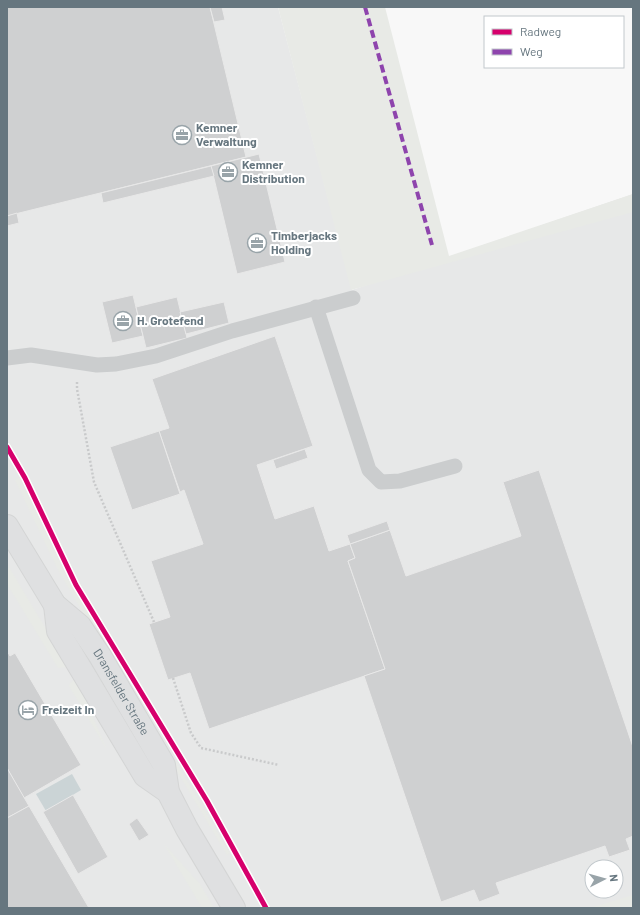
<svg xmlns="http://www.w3.org/2000/svg" width="640" height="915" font-family="Barlow,sans-serif">
<style>
.built{fill:#e7e8e8;fill-rule:evenodd}
.green{fill:#e8eae6}
.water{fill:#cbd4d6}
.building{fill:#cfd0d1;stroke:#e8e8e8}
.lines{fill:none;stroke-linecap:round;stroke-linejoin:round}
.primary-casing{stroke:#d4d5d5;stroke-width:24}
.path{stroke:#c9cacb;stroke-width:2.5;stroke-dasharray:2 2;stroke-linecap:butt}
.lane{stroke:#cbcdce;stroke-width:15}
.primary{stroke:#dfe0e1;stroke-width:22}
.quiet{stroke:#8e44ad;stroke-width:4;stroke-dasharray:8 4;stroke-linecap:butt}
.cycleway-casing{stroke:#fff;stroke-width:8}
.cycleway{stroke:#d6006c;stroke-width:5}
.labels{text-anchor:middle;stroke-width:4;stroke-linejoin:round;paint-order:stroke}
.poi-label{font-size:12px;font-weight:bold;fill:#66767f;stroke:#fff;text-anchor:start}
.street-label{font-size:12px;fill:#66767f;stroke:#fff}
</style>
<rect width="100%" height="100%" fill="#f8f8f8"/>
<path class="built" d="M7 7H278L352 290 633 194V908H7ZM592 867H616V891H592Z"/>
<g class="green">
<polygon points="278,7 385,7 449,256 633,194 633,212 351,290"/>
<polygon points="20,477 67,576 106,644 102,646 57,568 15,480"/>
<polygon points="7,564 69,667 58,668 7,584"/>
<polygon points="114,658 230,853 227,855 110,659"/>
<polygon points="75,679 81,689 107,750 69,686 70,683"/>
<polygon points="164,844 200,884 214,908 202,908"/>
<polygon points="633,895 633,908 590,908"/>
</g>
<polygon class="water" points="72,774 81,790 46,811 36,794"/>
<g class="building">
<polygon points="7,7 210,7 246,157 7,216"/>
<polygon points="210,7 222,7 225,20 214,22"/>
<polygon points="259,154 285,262 237,274 211,166"/>
<polygon points="211,166 214,176 103,203 101,193"/>
<polygon points="17,213 19,223 7,226 7,216"/>
<polygon points="133,295 143,336 112,343 102,302"/>
<polygon points="177,297 187,338 146,348 136,307"/>
<polygon points="224,302 229,323 186,334 180,312"/>
<polygon points="275,336 313,446 257,465 275,519 314,506 329,551 350,544 355,558 348,561 385,669 209,729 190,673 168,680 149,624 170,617 151,561 203,544 184,490 180,492 159,431 169,428 152,379"/>
<polygon points="159,431 180,494 132,510 110,447"/>
<polygon points="305,449 308,458 276,469 273,460"/>
<polygon points="539,470 633,747 633,836 626,839 630,850 609,857 605,846 496,883 500,894 479,902 474,890 441,902 364,676 385,669 348,561 355,558 350,544 390,530 406,576 521,536 503,482"/>
<polygon points="387,521 390,530 350,544 347,535"/>
<polygon points="7,651 10,656 15,653 81,765 24,798 7,768"/>
<polygon points="7,768 29,806 7,818"/>
<polygon points="73,795 108,857 78,874 43,812"/>
<polygon points="29,806 72,879 89,908 7,908 7,818"/>
<polygon points="137,818 149,835 139,841 129,824"/>
</g>
<g class="lines">
<g class="primary-casing">
<g id="primary">
<path id="s1" d="M7 526 55 605 80 626 100 656 164 765 168 792 187 829 234 908"/>
<polyline points="55,605 58,631 145,776 168,792"/>
</g>
</g>
<g class="path">
<polyline points="77,382 77,389 94,482 154,622"/>
<polyline points="173,678 191,733 201,748 279,765"/>
</g>
<g class="lane">
<polyline points="316,307 369,470 381,482 400,481 455,466"/>
<polyline points="7,358 31,355 97,365 116,364 156,356 232,331 353,298"/>
</g>
<use href="#primary" class="primary"/>
<polyline class="quiet" points="365,7 432,245"/>
<g class="cycleway-casing">
<polyline id="cycleway" points="7,447 25,478 76,585 207,801 266,908"/>
</g>
<use href="#cycleway" class="cycleway"/>
</g>
<defs>
<g id="office-ring" transform="scale(1)"><circle r="9.5" fill="#fff" stroke="#99a4a9" stroke-width="1.5"/><path d="M-6-3h4V-5.5h4V-3h4V5H-6ZM-1-4.5V-3h2v-1.5ZM-6 0V1H6V0Z" fill="#99a4a9"/></g>
<g id="hotel-ring" transform="scale(1)"><circle r="9.5" fill="#fff" stroke="#99a4a9" stroke-width="1.5"/><path d="M-6-4.5h1.5V1H6V5H4.5V3h-9V5H-6ZM-4 0a1.8 1.8 0 1 1 3.6 0ZM.5 0V-2.5h3Q6-2.5 6 0Z" fill="#99a4a9"/></g>
</defs>
<g fill-rule="evenodd">
<use href="#office-ring" x="182" y="135"/>
<use href="#office-ring" x="228" y="172"/>
<use href="#office-ring" x="257" y="243"/>
<use href="#office-ring" x="123" y="321"/>
<use href="#hotel-ring" x="28" y="710"/>
</g>
<g class="labels">
<g class="poi-label">
<text x="196" y="132">Kemner<tspan x="196" dy="14">Verwaltung</tspan></text>
<text x="242" y="169">Kemner<tspan x="242" dy="14">Distribution</tspan></text>
<text x="271" y="240">Timberjacks<tspan x="271" dy="14">Holding</tspan></text>
<text x="137" y="325">H. Grotefend</text>
<text x="42" y="714">Freizeit In</text>
</g>
<g class="street-label">
<text dy="4" stroke="none"><textPath href="#s1" startOffset="203">Dransfelder Straße</textPath></text>
</g>
</g>
<rect width="640" height="915" fill="none" stroke="#66767f" stroke-width="16"/>
<rect x="484" y="16" width="140" height="52" fill="#ffffff" stroke="#c2c8cc"/>
<rect x="492" y="29" width="20" height="6" fill="#d6006c" stroke="#c2c8cc"/>
<text x="520" y="36" font-size="12" fill="#66767f">Radweg</text>
<rect x="492" y="49" width="20" height="6" fill="#8e44ad" stroke="#c2c8cc"/>
<text x="520" y="56" font-size="12" fill="#66767f">Weg</text>
<g transform="translate(604 879) rotate(84)"><circle r="19" fill="#ffffff" stroke="#c2c8cc"/>
<path d="M0-3L7 15L0 10L-7 15Z" fill="#99a4a9"/>
<text y="-6" font-size="11" font-weight="bold" text-anchor="middle" fill="#66767f">N</text>
</g>
</svg>
